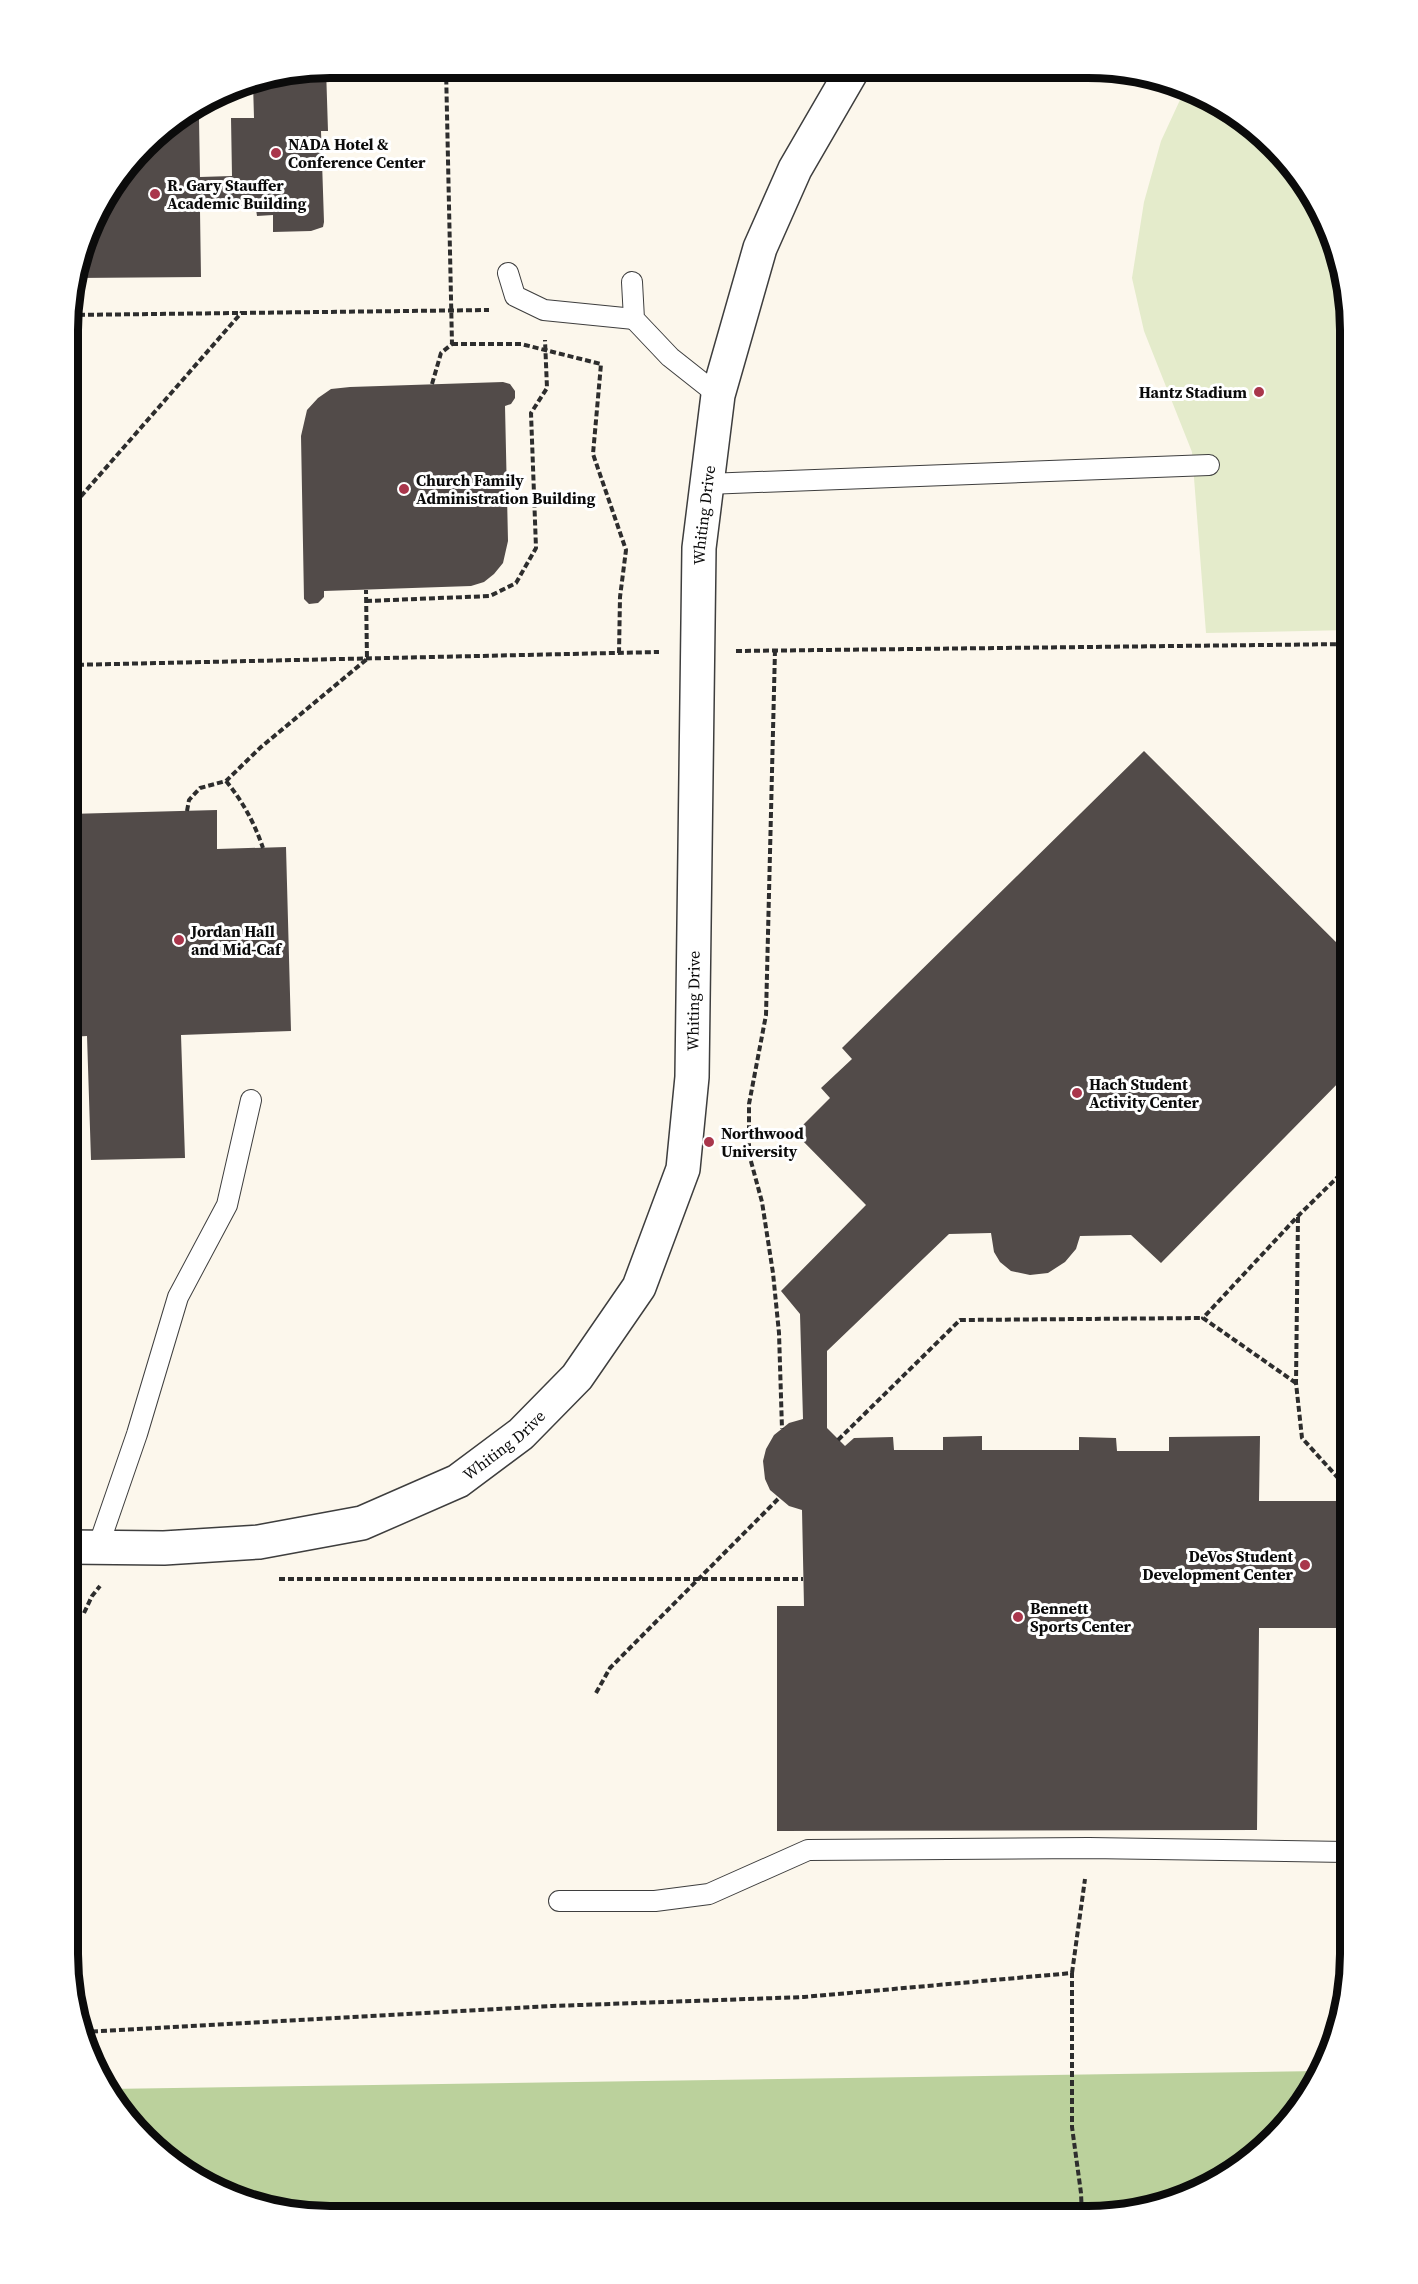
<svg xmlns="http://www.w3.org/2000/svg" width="1418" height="2284" font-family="'Source Serif 4',serif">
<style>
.forest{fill:#bbd19c}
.pitch{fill:#e4ebcb}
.building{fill:#524b49}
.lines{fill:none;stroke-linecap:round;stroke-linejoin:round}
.lane-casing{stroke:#3e3e3e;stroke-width:22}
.street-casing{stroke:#3e3e3e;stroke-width:36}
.path{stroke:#2d2d2d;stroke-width:4;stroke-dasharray:6 3;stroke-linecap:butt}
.lane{stroke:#fff;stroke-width:20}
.street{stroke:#fff;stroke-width:33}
.poi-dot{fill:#a9364b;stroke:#fff;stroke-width:2}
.labels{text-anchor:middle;stroke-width:6;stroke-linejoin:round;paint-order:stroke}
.poi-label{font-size:16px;font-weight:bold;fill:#0b0b0b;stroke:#fff;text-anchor:start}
.street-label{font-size:16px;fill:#0b0b0b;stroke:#fff}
.rim{fill:none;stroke:#0b0b0b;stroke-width:8}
</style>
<rect width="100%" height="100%" fill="#fcf7ec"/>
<polygon class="forest" points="1321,2071 1296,2113 1247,2162 1188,2197 1088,2216 296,2214 230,2197 171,2162 122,2114 108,2089"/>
<polygon class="pitch" points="1186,87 1248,122 1296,171 1331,230 1350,330 1350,630 1206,633 1192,452 1144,331 1132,278 1144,202 1161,141"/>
<g class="building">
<polygon points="326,68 328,131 321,131 324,222 323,227 311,231 273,232 273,215 257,216 256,209 200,211 201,277 75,278 95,214 157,133 179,119 199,119 200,177 232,176 231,118 254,118 253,83"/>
<polygon points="503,382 510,384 515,391 515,398 511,404 505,406 508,541 503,563 494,574 484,582 471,586 324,591 324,597 318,603 309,604 304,599 301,436 307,410 318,398 331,389 350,387"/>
<polygon points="1144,751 1350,956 1350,1071 1161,1263 1131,1235 1080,1236 1076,1249 1065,1262 1048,1273 1030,1275 1011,1271 1000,1262 994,1252 991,1233 949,1234 827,1351 827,1428 845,1446 854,1438 893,1437 894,1450 943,1450 943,1437 982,1436 982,1450 1079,1450 1079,1437 1116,1438 1117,1451 1169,1451 1169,1437 1260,1436 1259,1501 1338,1501 1350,1487 1350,1628 1259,1628 1257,1830 777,1831 777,1606 804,1606 802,1510 789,1506 770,1490 765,1479 763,1461 766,1449 774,1435 789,1423 803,1419 800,1314 781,1291 866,1205 795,1133 830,1098 821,1088 852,1059 842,1048"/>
<polygon points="217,810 217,849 286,847 291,1031 181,1035 185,1158 91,1160 87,1036 69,1037 69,814"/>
</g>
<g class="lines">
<g class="lane-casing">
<g id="lane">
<polyline points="630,68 631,71"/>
<polyline points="508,273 515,296 544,310 634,319"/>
<polyline points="632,282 634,319 670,357 718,395"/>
<polyline points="707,484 1209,465"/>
<polyline points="98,1547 137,1434 178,1297 227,1205 251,1100"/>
<polyline points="559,1901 655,1901 709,1894 808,1850 1089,1848 1346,1852 1350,1854"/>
</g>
</g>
<g class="street-casing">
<g id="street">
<path id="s1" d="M68 1547 164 1548 259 1542 362 1523 458 1481 521 1434 577 1377 639 1287 683 1169 692 1077 699 548 718 395 760 248 795 169 853 69"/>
</g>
</g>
<g class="path">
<polyline points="70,315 489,310"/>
<polyline points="452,344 521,344 601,364 593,454 626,550 620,597 619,653"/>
<polyline points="432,384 441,353 452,344 446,68"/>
<polyline points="69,510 242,312"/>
<polyline points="366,601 490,596 516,583 536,548 531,413 547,388 545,340"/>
<polyline points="775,650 766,1015 749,1104 749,1154 762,1202 773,1273 779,1333 782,1429"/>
<polyline points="736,651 1350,644"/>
<polyline points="69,665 659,652"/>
<path d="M226 781C243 802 254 822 263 848"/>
<polyline points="187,811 189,800 200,788 226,781 261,747 367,659 366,590"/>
<polyline points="1298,1217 1296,1383 1302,1438 1348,1489"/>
<polyline points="1296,1383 1203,1318 1298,1216 1350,1165"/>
<polyline points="838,1440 960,1320 1203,1318"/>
<polyline points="279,1579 803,1579"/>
<polyline points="84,1613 92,1596 100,1586"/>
<polyline points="596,1693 610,1668 778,1499"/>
<polyline points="1072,1973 1085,1879"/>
<polyline points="83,2032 552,2006 804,1997 1072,1973 1072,2127 1081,2193 1082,2216"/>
</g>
<use href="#lane" class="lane"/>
<use href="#street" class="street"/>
</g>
<g class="poi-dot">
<circle cx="276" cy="153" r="6"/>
<circle cx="155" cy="194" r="6"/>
<circle cx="1259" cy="392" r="6"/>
<circle cx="404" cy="489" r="6"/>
<circle cx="179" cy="940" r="6"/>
<circle cx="1077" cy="1093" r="6"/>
<circle cx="709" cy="1142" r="6"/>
<circle cx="1305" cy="1565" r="6"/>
<circle cx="1018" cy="1617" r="6"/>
</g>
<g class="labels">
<g class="poi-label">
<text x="288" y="150">NADA Hotel &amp;<tspan x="288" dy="18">Conference Center</tspan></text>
<text x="167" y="191">R. Gary Stauffer<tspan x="167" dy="18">Academic Building</tspan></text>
<text x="1247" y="398" text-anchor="end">Hantz Stadium</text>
<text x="416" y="486">Church Family<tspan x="416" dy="18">Administration Building</tspan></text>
<text x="191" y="937">Jordan Hall<tspan x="191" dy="18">and Mid-Caf</tspan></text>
<text x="1089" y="1090">Hach Student<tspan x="1089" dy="18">Activity Center</tspan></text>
<text x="721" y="1139">Northwood<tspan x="721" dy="18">University</tspan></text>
<text x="1293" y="1562" text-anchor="end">DeVos Student<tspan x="1293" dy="18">Development Center</tspan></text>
<text x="1030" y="1614">Bennett<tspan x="1030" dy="18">Sports Center</tspan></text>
</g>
<g class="street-label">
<text dy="6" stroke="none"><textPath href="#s1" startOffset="1449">Whiting Drive</textPath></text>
<text dy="6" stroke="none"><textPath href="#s1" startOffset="963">Whiting Drive</textPath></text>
<text dy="6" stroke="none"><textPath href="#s1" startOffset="459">Whiting Drive</textPath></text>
</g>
</g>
<path d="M0 0H1418V2284H0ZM330 78H1088A252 252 0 0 1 1340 330V1954A252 252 0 0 1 1088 2206H330A252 252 0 0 1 78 1954V330A252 252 0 0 1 330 78Z" fill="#fff" fill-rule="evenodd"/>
<path class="rim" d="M330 78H1088A252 252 0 0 1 1340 330V1954A252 252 0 0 1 1088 2206H330A252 252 0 0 1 78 1954V330A252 252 0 0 1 330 78Z"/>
</svg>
